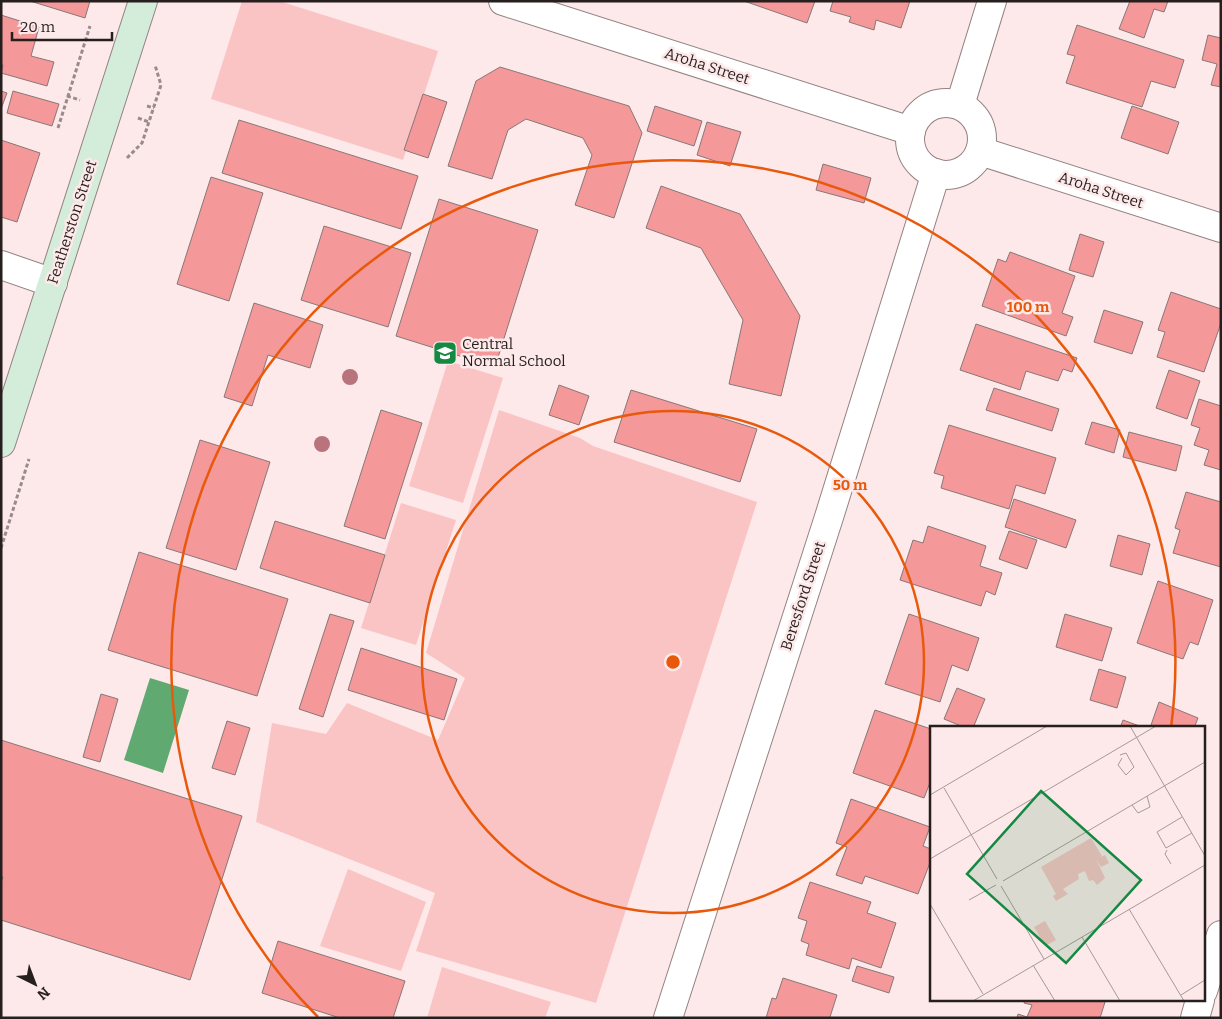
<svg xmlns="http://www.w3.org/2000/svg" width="1222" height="1019" font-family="Bitter,serif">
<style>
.green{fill:#fbc4c4}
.water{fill:#60aa72}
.building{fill:#f49899;stroke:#897777}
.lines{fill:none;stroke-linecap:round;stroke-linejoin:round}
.minor-casing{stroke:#948282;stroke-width:30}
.secondary-casing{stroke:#948282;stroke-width:30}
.path{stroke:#998b8b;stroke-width:3;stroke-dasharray:4 2.5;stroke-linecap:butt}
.minor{stroke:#fff;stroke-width:28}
.secondary{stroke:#d4ecda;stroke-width:28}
.tree{fill:#b8737d}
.ring{fill:none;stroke:#e8590c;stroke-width:2.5}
.labels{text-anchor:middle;stroke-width:5;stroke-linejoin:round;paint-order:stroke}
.street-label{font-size:15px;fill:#261f1e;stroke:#fde9e9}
.poi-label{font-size:15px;fill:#261f1e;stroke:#fde9e9;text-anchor:start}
.inset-road{fill:none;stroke:#a79898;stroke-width:1}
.view{fill:#148942;fill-opacity:0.15;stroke:#148942;stroke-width:2.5}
.inset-edge{fill:none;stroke:#261f1e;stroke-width:2.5}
.centre{fill:#e8590c;stroke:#fde9e9;stroke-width:2.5}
.ring-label{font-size:15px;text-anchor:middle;font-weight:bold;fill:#e8590c;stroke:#fde9e9;stroke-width:5;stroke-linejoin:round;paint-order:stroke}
</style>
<rect width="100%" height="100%" fill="#fde9e9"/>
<g class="green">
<polygon points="242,1 279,1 438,51 403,160 211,99"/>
<polygon points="448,361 503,378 463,503 409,486"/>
<polygon points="499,410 580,438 593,446 757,502 596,1003 416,951 435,893 256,822 272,723 326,734 347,703 438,740 465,678 426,653"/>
<polygon points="401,503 456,520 416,645 361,628"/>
<polygon points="348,869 426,902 401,971 320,946"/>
<polygon points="442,967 551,1002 545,1018 427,1018"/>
</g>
<polygon class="water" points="150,678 189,690 163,773 124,760"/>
<g class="building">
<polygon points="30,1 90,1 85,18"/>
<polygon points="744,1 815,1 807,23"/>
<polygon points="833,1 910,1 901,28 876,20 874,30 849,22 851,17 830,11"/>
<polygon points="1130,1 1168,1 1164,12 1154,9 1144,38 1119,29"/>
<polygon points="1,15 39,27 31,56 54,62 47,86 1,73 3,65 1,65"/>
<polygon points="1077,25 1184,60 1175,88 1151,81 1142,107 1066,83 1075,56 1067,54"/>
<polygon points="1208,35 1221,38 1221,87 1211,85 1217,64 1202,60"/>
<polygon points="500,67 629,106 642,133 614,218 575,205 592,155 583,138 526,119 508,130 492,179 448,166 476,81"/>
<polygon points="1,91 7,93 1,109"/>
<polygon points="13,91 59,104 52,126 7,113"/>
<polygon points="423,94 447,102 428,158 404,150"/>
<polygon points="655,106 702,121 694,146 647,131"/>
<polygon points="1132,106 1179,122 1168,154 1121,138"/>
<polygon points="239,120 418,176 401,229 222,173"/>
<polygon points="707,122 741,132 730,166 697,155"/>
<polygon points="1,140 40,153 17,222 1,217"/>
<polygon points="823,164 871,178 864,203 816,190"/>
<polygon points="211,177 263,193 229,301 177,284"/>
<polygon points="661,186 740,214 800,316 781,396 729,384 743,320 701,248 646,228"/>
<polygon points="439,199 538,230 495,367 396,336"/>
<polygon points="324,226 411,253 388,327 301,300"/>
<polygon points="1080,234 1104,242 1093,277 1069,270"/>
<polygon points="1010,252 1075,276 1062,313 1073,317 1066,336 982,306 998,259 1006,262"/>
<polygon points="1171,292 1221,309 1221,323 1204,372 1157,357 1165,332 1158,330"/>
<polygon points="254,303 323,325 310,368 268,355 252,406 224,397"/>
<polygon points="1104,310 1143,322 1132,354 1094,342"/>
<polygon points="976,324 1077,358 1072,372 1063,369 1058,381 1026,371 1020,390 960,370"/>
<polygon points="1169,370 1200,381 1187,419 1156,408"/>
<polygon points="559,385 589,396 579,425 549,415"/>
<polygon points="994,388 1059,409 1052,431 986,410"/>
<polygon points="631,390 757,429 740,482 614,442"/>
<polygon points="1199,399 1221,406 1221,470 1204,465 1209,450 1194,445 1200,428 1191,425"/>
<polygon points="381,410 422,423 385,539 344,526"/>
<polygon points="1092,422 1120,430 1114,453 1085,444"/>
<polygon points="949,425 1056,458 1045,494 1016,485 1009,509 941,488 944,476 934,473"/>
<polygon points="1129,432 1182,446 1176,471 1123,457"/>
<polygon points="200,440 270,462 236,570 166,548"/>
<polygon points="1186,492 1221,502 1221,567 1173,553 1180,530 1175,528"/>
<polygon points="1014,499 1076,520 1066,548 1005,527"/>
<polygon points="275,521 385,555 370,603 260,568"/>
<polygon points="928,526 986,546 980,566 1002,573 995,595 986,591 981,606 900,580 913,540 923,543"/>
<polygon points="1009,531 1037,540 1027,569 999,559"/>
<polygon points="1118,535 1150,544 1142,575 1110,566"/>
<polygon points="139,552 288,599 257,696 108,650"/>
<polygon points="1158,581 1213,600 1198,645 1190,642 1183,659 1137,643"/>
<polygon points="330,614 354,621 323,717 299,709"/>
<polygon points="909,614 979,638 968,671 952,665 940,702 885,684"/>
<polygon points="1065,614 1112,628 1102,661 1056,647"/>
<polygon points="361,648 457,679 444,720 348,690"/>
<polygon points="1099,669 1126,677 1117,708 1090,700"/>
<polygon points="957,688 985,699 973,728 966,728 944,719"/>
<polygon points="101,694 118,699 100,762 83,757"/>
<polygon points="1159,702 1198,718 1194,728 1150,728"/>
<polygon points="875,710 931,729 931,780 924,798 853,773"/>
<polygon points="1123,720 1145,728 1120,728"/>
<polygon points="227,721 250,728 235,775 212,768"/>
<polygon points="1,740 242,816 190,980 1,920 1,883 3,877 1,876"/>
<polygon points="851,799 930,827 923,846 931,849 931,860 918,894 865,876 862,884 836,875 847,847 836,843"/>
<polygon points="810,882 871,902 867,913 896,923 881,968 852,958 849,969 806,955 809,944 801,941 807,921 798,918"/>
<polygon points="278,941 405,981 393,1018 340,1018 262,993"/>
<polygon points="857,966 894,977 889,993 852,981"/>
<polygon points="783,978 837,995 830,1017 832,1018 766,1018 772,998 776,999"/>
<polygon points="1025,1000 1101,1000 1105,1002 1100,1018 1017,1018 1018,1014 1027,1017 1032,1005 1024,1003"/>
</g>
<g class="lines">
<g class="minor-casing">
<g id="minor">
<polyline points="503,1 911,131"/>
<circle cx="946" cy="139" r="36"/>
<polyline points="960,105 992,1"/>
<polyline points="980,151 1221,228"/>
<polyline points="1,265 53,283"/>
<polyline points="1203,991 1221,935"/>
<polyline points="668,1018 829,517 936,173"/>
<polyline points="1195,1018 1200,1000"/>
</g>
</g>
<g class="secondary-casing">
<polyline id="secondary" points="1,443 143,1"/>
</g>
<g class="path">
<polyline points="67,96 80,100"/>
<polyline points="147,106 154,108"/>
<polyline points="138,118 149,122"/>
<polyline points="58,128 90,26"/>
<polyline points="127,158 142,143 161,85 155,65"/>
<polyline points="1,548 29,459"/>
</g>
<use href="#minor" class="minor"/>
<use href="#secondary" class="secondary"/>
</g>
<g class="tree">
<circle cx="350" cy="377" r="8"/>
<circle cx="322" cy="444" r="8"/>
</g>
<g class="ring">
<circle cx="673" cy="662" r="251"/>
<path d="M318 1017A502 502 0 1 1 1171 728"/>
</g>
<defs>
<g id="school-square" transform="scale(1.25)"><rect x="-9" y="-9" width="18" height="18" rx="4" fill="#148942" stroke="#fde9e9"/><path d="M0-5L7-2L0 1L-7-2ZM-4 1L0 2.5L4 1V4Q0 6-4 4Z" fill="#fff"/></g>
</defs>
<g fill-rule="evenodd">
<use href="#school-square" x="445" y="353"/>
</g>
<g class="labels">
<g class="street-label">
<text transform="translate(707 66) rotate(18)" y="5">Aroha Street</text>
<text transform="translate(1101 190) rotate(18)" y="5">Aroha Street</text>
<text transform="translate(72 222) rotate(-72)" y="5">Featherston Street</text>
<text transform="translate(803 596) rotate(-72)" y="5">Beresford Street</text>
</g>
<g class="poi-label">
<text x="462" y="349">Central<tspan x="462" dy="17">Normal School</tspan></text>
</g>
</g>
<g transform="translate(930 726)">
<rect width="275" height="275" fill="#fde9e9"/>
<path d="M161 112 172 130 169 132 175 129 179 137 171 141 166 133 175 152 167 159 163 154 159 155 155 145 148 148 149 153 133 163 138 168 126 175 123 170 126 168 111 141ZM115 195 126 214 115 220 104 201Z" fill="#fbc4c4"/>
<path class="inset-road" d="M200 0 275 130M190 29 196 27 204 41 196 49 188 39 192 32M14 62 67 153M0 69 117 0M202 79 208 87 220 81 217 70M252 91 227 106 236 122 262 107M237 124 235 128 241 138M0 133 226 0M73 155 275 36M71 160 114 233M39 174 66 159M0 178 53 268M199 183 254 275M152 211 190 275M103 239 125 275M251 269 275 254M43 275 275 139"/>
<path class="view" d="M111 65 211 154 136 237 37 148Z"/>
<rect width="275" height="275" class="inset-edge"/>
</g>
<circle cx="673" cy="662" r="8" class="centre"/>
<g class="ring-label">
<text x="1028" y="312">100 m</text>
<text x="850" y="490">50 m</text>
</g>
<rect width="1222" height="1019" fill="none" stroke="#261f1e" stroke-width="5"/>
<g transform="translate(35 984) rotate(138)" stroke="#fde9e9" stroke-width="4" paint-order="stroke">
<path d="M0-4L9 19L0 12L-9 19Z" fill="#261f1e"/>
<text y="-8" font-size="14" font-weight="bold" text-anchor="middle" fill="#261f1e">N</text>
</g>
<path d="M12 32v8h100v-8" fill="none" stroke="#261f1e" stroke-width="2.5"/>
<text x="20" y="32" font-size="15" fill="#261f1e" stroke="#fde9e9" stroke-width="4" paint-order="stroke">20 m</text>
</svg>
